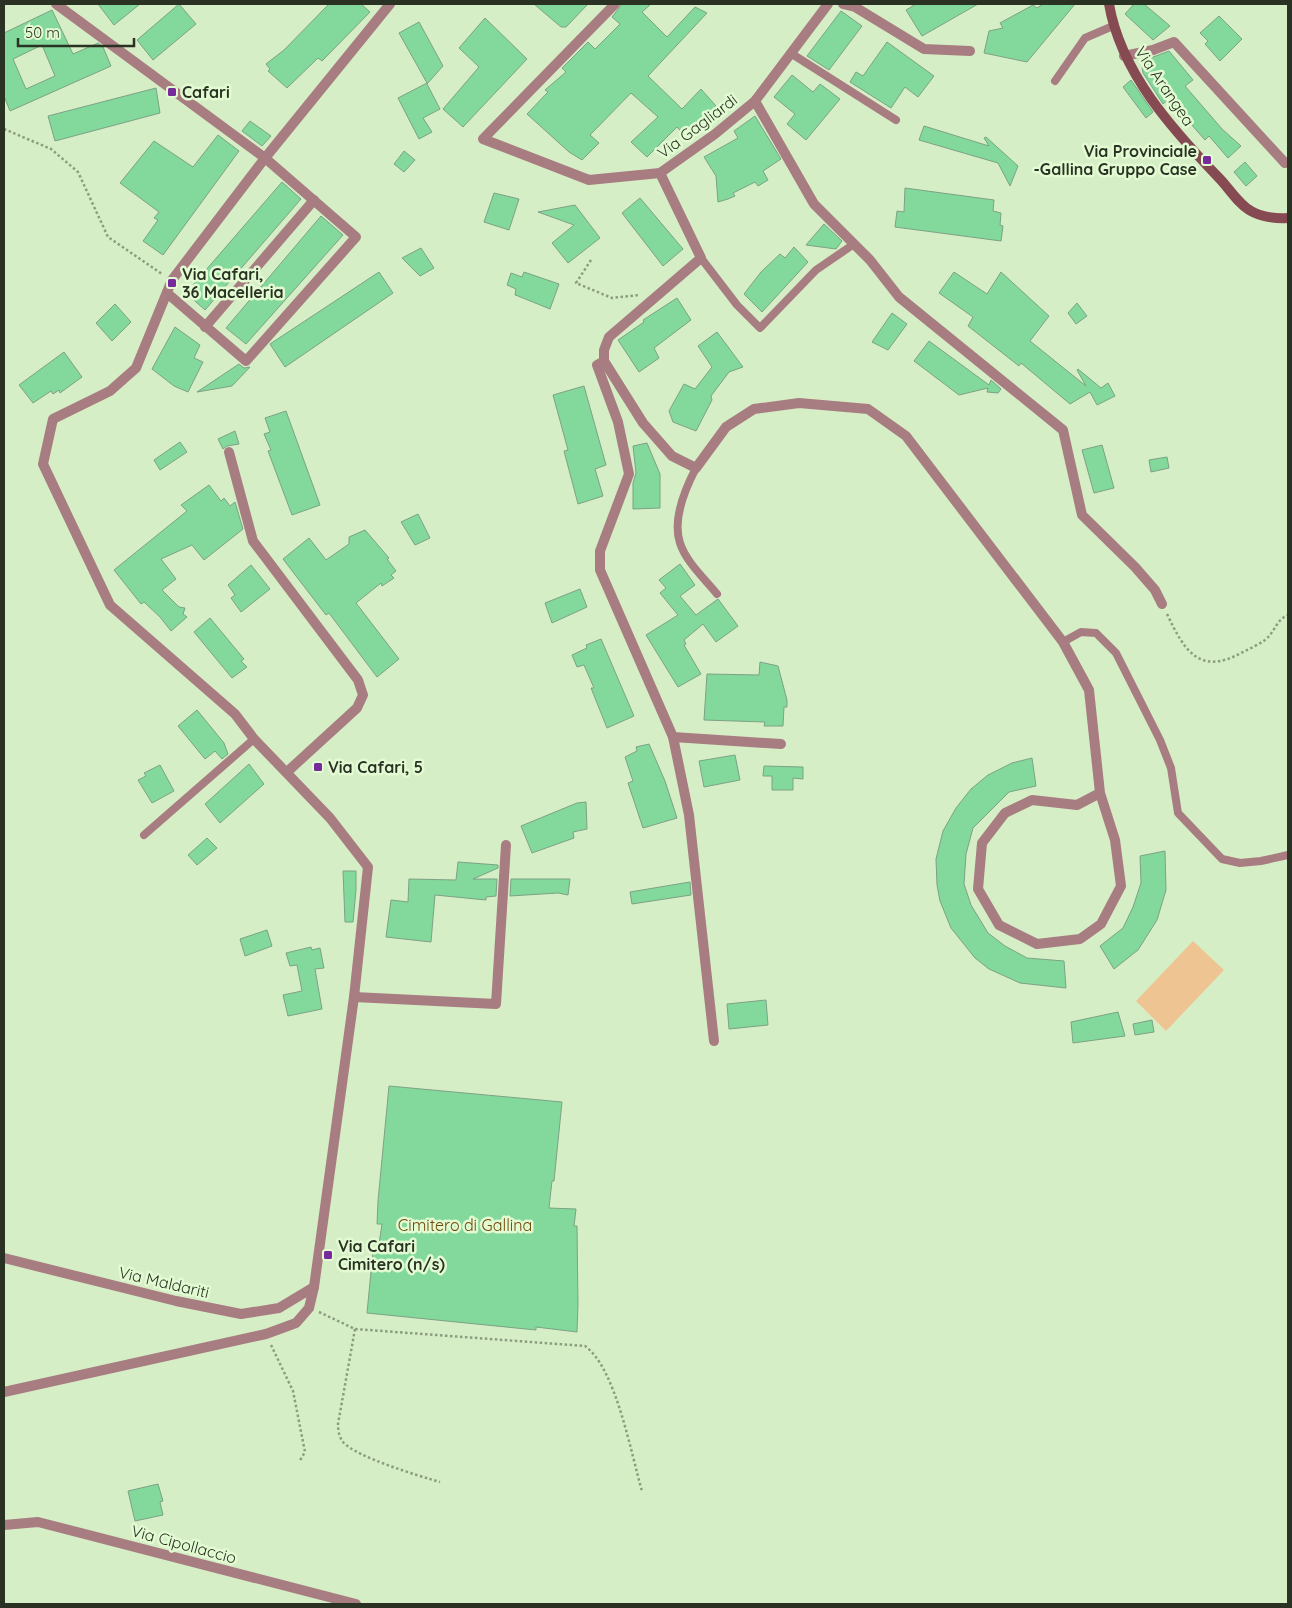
<svg xmlns="http://www.w3.org/2000/svg" width="1292" height="1608" font-family="Quicksand,sans-serif">
<style>
.green{fill:#eec592}
.building{fill:#83d89c;stroke:#7ca286;fill-rule:evenodd}
.lines{fill:none;stroke-linecap:round;stroke-linejoin:round}
.path{stroke:#8b9c7f;stroke-width:2.5;stroke-dasharray:2.5 2.5;stroke-linecap:butt}
.lane{stroke:#a87d81;stroke-width:8}
.street{stroke:#a87d81;stroke-width:10}
.secondary{stroke:#864b52;stroke-width:10}
.poi-dot{fill:#772a9c;stroke:#e3fbd3;stroke-width:2}
.labels{text-anchor:middle;stroke-width:5;stroke-linejoin:round;paint-order:stroke}
.street-label{font-size:16px;fill:#2a3323;stroke:#e3fbd3}
.poi-label{font-size:16px;font-weight:bold;fill:#2a3323;stroke:#e3fbd3;text-anchor:start}
.park-label{font-size:16px;fill:#6f4808;stroke:#e3fbd3}
</style>
<rect width="100%" height="100%" fill="#d6eec6"/>
<polygon class="green" points="1193,941 1224,970 1166,1031 1136,1001"/>
<g class="building">
<polygon points="98,4 140,4 114,25"/>
<polygon points="179,4 196,24 153,60 137,40"/>
<polygon points="329,4 361,4 370,12 322,61 318,58 287,88 268,71 270,69 266,64 284,50"/>
<polygon points="534,4 588,4 566,27 561,27"/>
<polygon points="622,4 651,4 642,12 667,37 695,7 707,13 648,76 682,109 701,89 716,106 684,135 677,127 647,157 631,142 658,117 631,93 590,135 599,143 582,160 569,152 527,114 548,92 545,90 566,72 562,68 588,42 595,49 620,24 612,17"/>
<polygon points="916,4 978,4 922,36 906,10"/>
<polygon points="1043,4 1075,4 1027,62 984,53 989,31 1003,28 1000,23 1033,5 1037,8"/>
<polygon points="1134,4 1144,4 1170,26 1153,40 1125,14"/>
<path d="M52 10 73 54 98 43 103 47 111 66 10 111 4 96V33ZM42 45 55 76 26 89 13 59Z"/>
<polygon points="841,11 862,26 829,70 807,56"/>
<polygon points="1219,16 1242,39 1220,61 1205,44 1208,41 1200,33"/>
<polygon points="485,18 527,59 463,127 443,109 479,67 459,48"/>
<polygon points="419,22 443,66 427,84 440,109 423,118 432,132 419,139 398,98 427,83 399,33"/>
<polygon points="887,42 934,76 918,97 905,87 891,108 850,82 856,72 863,76"/>
<polygon points="1169,51 1193,80 1185,86 1222,129 1241,146 1228,158 1209,136 1205,140 1169,99 1163,104 1143,73 1142,67 1153,57"/>
<polygon points="792,75 813,92 820,84 840,99 806,140 787,124 795,114 774,97"/>
<polygon points="1131,80 1153,112 1146,118 1123,87"/>
<polygon points="156,88 160,113 55,141 48,116"/>
<polygon points="755,116 781,159 763,171 768,180 758,186 755,182 733,193 735,196 728,199 718,202 716,176 704,157 738,138 734,131"/>
<polygon points="250,121 271,136 262,146 242,131"/>
<polygon points="924,126 989,146 984,138 986,137 1018,166 1010,186 998,163 919,140"/>
<polygon points="218,135 239,151 163,255 143,241 158,220 154,218 159,212 120,183 154,141 193,167"/>
<polygon points="404,151 415,160 404,172 394,164"/>
<polygon points="1245,162 1257,176 1246,186 1234,172"/>
<polygon points="282,182 301,199 205,310 186,293"/>
<polygon points="905,188 994,200 993,211 1001,213 1000,225 1003,226 1001,241 895,227 897,211 904,212"/>
<polygon points="494,193 519,199 509,230 484,222"/>
<polygon points="640,198 683,249 663,266 622,213"/>
<polygon points="575,205 600,238 568,263 552,243 574,225 538,212"/>
<polygon points="321,216 343,235 246,344 226,328"/>
<polygon points="824,224 842,241 836,249 806,245"/>
<polygon points="794,247 808,262 762,312 744,294 761,272 780,254 785,258"/>
<polygon points="421,248 434,268 420,276 402,258"/>
<polygon points="379,272 393,293 285,367 270,344"/>
<polygon points="524,272 559,284 550,309 518,296 515,295 516,289 507,285 511,273 522,277"/>
<polygon points="954,272 987,294 1001,272 1049,316 1030,341 1086,386 1077,370 1078,369 1101,388 1108,383 1115,396 1097,405 1090,392 1070,404 1021,363 1019,366 968,326 973,317 939,293"/>
<polygon points="677,298 691,320 654,348 659,358 639,372 618,340 644,322 643,320"/>
<polygon points="1077,303 1087,316 1076,324 1068,313"/>
<polygon points="115,304 131,322 112,341 96,323"/>
<polygon points="892,313 907,324 888,350 872,342"/>
<polygon points="175,327 200,345 194,358 203,362 188,392 174,386 152,369"/>
<polygon points="717,332 743,367 729,372 711,396 712,400 696,431 673,422 669,411 684,384 695,389 712,367 698,346"/>
<polygon points="929,341 989,385 991,380 1001,389 998,393 987,392 988,388 959,395 914,361"/>
<polygon points="64,352 82,377 60,393 59,390 53,394 51,391 33,403 19,385"/>
<polygon points="239,364 244,368 250,367 232,386 197,392"/>
<polygon points="584,386 606,465 595,469 603,496 578,504 564,451 568,450 553,395"/>
<polygon points="286,411 320,505 292,515 268,451 271,450 264,434 270,432 265,418"/>
<polygon points="235,431 239,444 227,446 223,449 218,439"/>
<polygon points="180,442 187,452 160,470 154,460"/>
<polygon points="647,443 660,474 660,508 633,509 633,483 636,473 633,446"/>
<polygon points="1102,445 1114,488 1094,493 1082,450"/>
<polygon points="1167,457 1169,468 1151,472 1149,460"/>
<polygon points="209,485 221,501 224,498 230,506 235,502 243,529 204,560 192,545 161,559 176,579 162,590 179,607 185,608 183,614 187,617 171,631 160,617 144,602 141,604 114,570 187,511 181,505"/>
<polygon points="418,514 430,538 415,545 401,522"/>
<polygon points="365,530 389,558 387,559 396,571 391,575 394,578 382,586 381,583 356,603 399,659 377,677 329,613 326,615 283,559 309,538 326,560 349,544 349,537"/>
<polygon points="680,564 695,585 680,596 696,615 718,599 738,626 716,642 703,624 684,640 686,644 684,645 701,674 678,687 646,635 678,615 660,593 666,588 659,580"/>
<polygon points="251,565 270,589 241,612 231,598 235,595 228,585"/>
<polygon points="580,589 587,607 552,623 545,603"/>
<polygon points="210,618 244,659 241,661 247,667 232,678 194,632"/>
<polygon points="601,639 634,716 607,728 591,688 594,688 584,665 577,667 572,655 587,648 586,645"/>
<polygon points="760,662 778,666 787,700 787,707 784,707 783,726 764,726 765,722 704,720 707,674 759,675"/>
<polygon points="197,710 224,743 228,754 222,759 215,751 205,759 178,726"/>
<polygon points="649,744 665,781 677,818 643,828 628,783 633,781 625,757 637,751 636,747"/>
<polygon points="735,755 740,780 704,787 699,761"/>
<polygon points="1032,758 1036,786 1009,792 973,828 966,854 964,884 971,905 988,933 1005,946 1027,958 1064,961 1066,988 1020,983 989,969 975,958 951,928 940,901 937,885 936,859 943,831 956,808 971,789 988,775 1012,763"/>
<polygon points="249,764 264,784 220,823 205,804"/>
<polygon points="160,765 174,791 152,803 138,780 146,776 144,773"/>
<polygon points="764,766 803,767 803,779 793,778 793,790 772,790 772,776 763,776"/>
<polygon points="586,802 587,829 573,832 574,838 532,853 521,826 577,803"/>
<polygon points="207,838 217,848 197,865 188,855"/>
<polygon points="1165,851 1166,890 1157,920 1138,950 1114,969 1100,946 1123,928 1133,907 1141,883 1140,856"/>
<polygon points="458,862 498,865 498,868 473,879 497,879 496,896 486,897 486,900 435,895 431,942 386,937 391,900 408,902 409,879 456,880"/>
<polygon points="343,871 356,871 356,890 353,922 345,922"/>
<polygon points="511,879 570,879 568,895 558,893 510,896"/>
<polygon points="690,882 691,895 632,904 630,892"/>
<polygon points="267,930 272,946 245,956 240,939"/>
<polygon points="311,947 312,950 320,948 324,968 315,969 322,1009 288,1016 283,995 302,991 297,965 290,966 286,953"/>
<polygon points="766,1000 768,1025 729,1029 727,1004"/>
<polygon points="1118,1012 1125,1036 1073,1043 1071,1022"/>
<polygon points="1152,1020 1154,1032 1135,1035 1133,1024"/>
<polygon points="389,1086 562,1102 554,1181 552,1181 549,1208 576,1209 574,1226 577,1226 578,1305 577,1332 536,1327 536,1330 367,1313 373,1251 378,1251 382,1224 377,1224 378,1201"/>
<polygon points="158,1484 163,1501 160,1502 163,1515 135,1521 128,1491"/>
</g>
<g class="lines">
<g class="path">
<polyline points="4,129 51,149 78,172 108,237 162,274"/>
<polyline points="591,260 576,283 612,298 639,295"/>
<path d="M1167 614C1184 650 1199 676 1241 653 1249 649 1258 645 1265 640 1275 632 1276 620 1288 615"/>
<path d="M319 1312 355 1329 585 1346C616 1368 631 1454 642 1491"/>
<path d="M355 1329 338 1424C338 1430 339 1437 343 1442 356 1457 419 1476 440 1482"/>
<polyline points="271,1345 293,1391 305,1452 299,1462"/>
</g>
<g class="lane">
<polyline points="792,54 896,120"/>
<polyline points="1055,81 1085,38 1113,26"/>
<polyline points="701,258 737,305 760,328 816,270 854,244"/>
<path d="M696 468C685 489 672 519 680 543 686 562 705 579 717 594"/>
<polyline points="1063,642 1081,632 1096,633 1116,653 1160,740 1171,768 1178,813 1222,859 1240,863 1261,861 1288,855"/>
<polyline points="144,835 254,739"/>
</g>
<g class="street">
<polyline points="56,4 265,158 356,237 246,361 167,293"/>
<polyline points="615,4 483,139 589,180 660,173 715,134 755,101 828,4"/>
<polyline points="843,4 855,7 924,49 970,51"/>
<polyline points="1124,56 1153,50 1174,42 1285,163"/>
<polyline points="755,101 814,204 870,260 899,297 1063,430 1082,515 1135,567 1155,590 1162,604"/>
<polyline points="660,173 701,258 609,337 604,350 604,361 643,423 672,456 696,468 726,427 754,409 799,403 868,409 906,436 1063,642 1089,690 1100,793 1115,840 1121,886 1101,924 1080,939 1037,944 999,925 978,889 982,843 1005,813 1032,800 1077,805 1100,793"/>
<polyline points="205,327 314,200"/>
<polyline points="604,361 597,365 618,422 629,474 600,551 600,570 673,737 689,815 714,1041"/>
<polyline points="229,452 253,541 358,680 363,695 357,708 287,772"/>
<polyline points="673,737 781,744"/>
<polyline points="354,997 496,1004 506,845"/>
<polyline points="4,1258 176,1301 241,1314 279,1308 314,1287"/>
<polyline points="4,1392 266,1334 296,1323 309,1308 314,1287 354,997 368,867 330,818 254,739 235,714 110,605 43,464 53,419 110,391 136,368 172,280 265,158 390,4"/>
<polyline points="4,1525 38,1522 356,1604"/>
</g>
<path class="secondary" d="M1109 4C1121 73 1172 129 1219 178 1229 188 1239 205 1251 211 1261 217 1277 219 1288 218"/>
</g>
<g class="poi-dot">
<rect x="167" y="87" width="10" height="10" rx="2.5"/>
<rect x="1202" y="155" width="10" height="10" rx="2.5"/>
<rect x="167" y="278" width="10" height="10" rx="2.5"/>
<rect x="313" y="762" width="10" height="10" rx="2.5"/>
<rect x="323" y="1250" width="10" height="10" rx="2.5"/>
</g>
<g class="labels">
<g class="street-label">
<text transform="translate(1165 86) rotate(56)" y="6">Via Arangea</text>
<text transform="translate(697 126) rotate(-37)" y="6">Via Gagliardi</text>
<text transform="translate(164 1282) rotate(13)" y="6">Via Maldariti</text>
<text transform="translate(184 1544) rotate(15)" y="6">Via Cipollaccio</text>
</g>
<g class="poi-label">
<text x="182" y="98">Cafari</text>
<text x="1197" y="157" text-anchor="end">Via Provinciale<tspan x="1197" dy="18">-Gallina Gruppo Case</tspan></text>
<text x="182" y="280">Via Cafari,<tspan x="182" dy="18">36 Macelleria</tspan></text>
<text x="328" y="773">Via Cafari, 5</text>
<text x="338" y="1252">Via Cafari<tspan x="338" dy="18">Cimitero (n/s)</tspan></text>
</g>
<g class="park-label">
<text x="465" y="1231">Cimitero di Gallina</text>
</g>
</g>
<rect width="1292" height="1608" fill="none" stroke="#2a3323" stroke-width="10"/>
<path d="M18 38v8h116v-8" fill="none" stroke="#2a3323" stroke-width="2.5"/>
<text x="25" y="38" font-size="15" fill="#2a3323" stroke="#e3fbd3" stroke-width="4" paint-order="stroke">50 m</text>
</svg>
